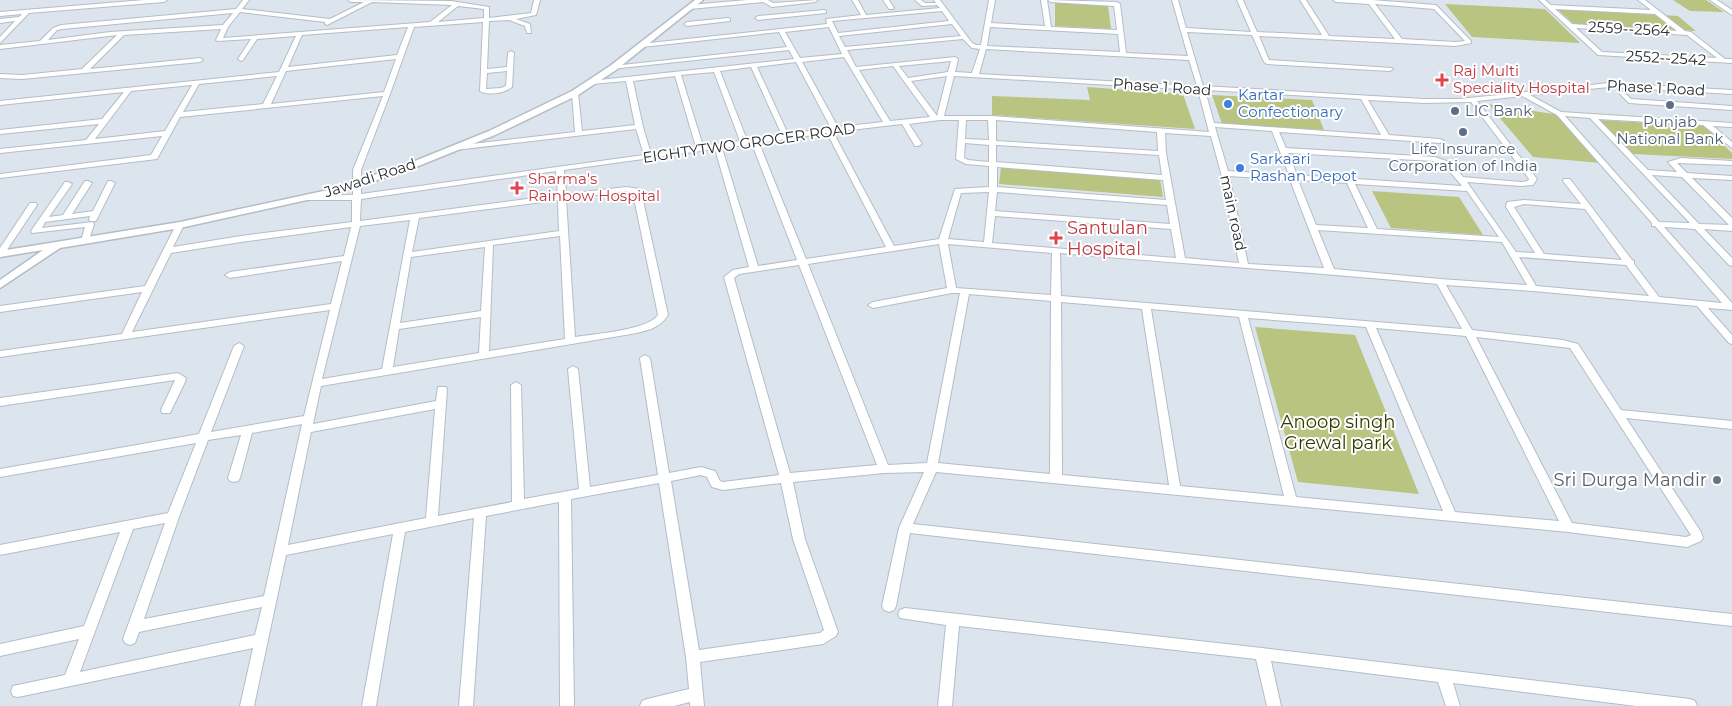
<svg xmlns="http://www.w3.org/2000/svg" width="1732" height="706" font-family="Montserrat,sans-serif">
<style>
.green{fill:#b8c480}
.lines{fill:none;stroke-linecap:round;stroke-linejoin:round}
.minor-casing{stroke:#b4bdc5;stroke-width:2}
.tertiary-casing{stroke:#b4bdc5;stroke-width:3}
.minor{fill:#fff;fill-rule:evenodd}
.tertiary{fill:#fff;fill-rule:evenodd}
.health-dot{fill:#e0444e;stroke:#fff;stroke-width:2}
.shop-dot{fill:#3f7fe0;stroke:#fff;stroke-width:2}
.service-dot{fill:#5c6f8a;stroke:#fff;stroke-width:2}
.worship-dot{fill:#6b7280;stroke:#fff;stroke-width:2}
.labels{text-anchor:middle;stroke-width:4;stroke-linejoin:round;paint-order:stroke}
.far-street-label{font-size:15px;fill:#262a2d;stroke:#fff}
.far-health-label{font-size:15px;fill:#be3a42;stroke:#fff;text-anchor:start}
.far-shop-label{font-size:15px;fill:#366cbe;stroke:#fff;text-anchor:start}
.far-service-label{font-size:15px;fill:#4e5e75;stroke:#fff}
.health-label{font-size:18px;fill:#be3a42;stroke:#fff;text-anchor:start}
.park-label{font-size:18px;fill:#353b00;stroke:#fff}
.worship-label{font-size:18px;fill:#5b616d;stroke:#fff;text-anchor:end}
</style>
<rect width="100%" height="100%" fill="#dce5ee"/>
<g class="green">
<polygon points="1673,0 1706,0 1724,12 1690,11"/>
<polygon points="1055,3 1108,6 1111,29 1055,26"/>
<polygon points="1445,4 1545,9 1580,43 1472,37"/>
<polygon points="1557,9 1678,16 1696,31 1574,24"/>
<polygon points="1087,87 1183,94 1195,129 992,115 992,96 1090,100"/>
<polygon points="1212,95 1312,100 1324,130 1222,124"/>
<polygon points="1488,104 1560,115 1601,163 1533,157"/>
<polygon points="1599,120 1704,126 1732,153 1732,159 1633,154"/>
<polygon points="1001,167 1160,179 1163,197 999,184"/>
<polygon points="1372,191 1459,197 1483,235 1391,228"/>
<polygon points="1255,327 1355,335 1419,494 1298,482"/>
</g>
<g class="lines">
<g class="minor-casing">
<g id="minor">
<polygon points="144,0 167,0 164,2 29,13 0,43 0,37 15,21 0,23 0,19 19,17 22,14 0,16 0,12"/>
<path d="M243 0H249L242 9 330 19 364 2H351L348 0 451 1 489 7V18L531 13 534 0H540L536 15 516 19 530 24 531 33H527L525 26 509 20 489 21 487 69 507 67 508 53 511 51 514 53 512 87C505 93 488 96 480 91L483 22 414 27 390 94 361 170V194L644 155 636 129 455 150 451 148 455 146 575 132 572 93 575 91 578 93 582 131 635 125 626 81 592 84 589 82 590 81 794 59 789 50 611 69V67L613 66 787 47 779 32 642 47 639 45 640 44 827 24 826 19 861 15 852 0H858L866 15 940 8 937 5 922 6 915 0H921L925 3H936L934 0H940L972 43 976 45H981L989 0H995L991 23 1045 26 1041 0H1047L1051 27 1117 30 1114 6 1051 2 1048 0 1117 2 1120 4 1126 53 1188 56 1172 0H1178L1186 28 1251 32 1237 0H1243L1257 32 1322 35 1300 0H1306L1329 36 1395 39 1369 4 1336 2 1333 0H1372L1436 5 1471 41V43L1456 46 1259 36 1269 60 1392 68 1393 69 1390 71 1267 64 1264 62 1252 35 1187 32 1203 86 1424 99H1459L1518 93 1521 91 1524 92 1609 83 1732 90V94L1609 87 1530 95 1561 112 1732 123V127L1713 126 1732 142V148L1703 125 1598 119 1648 170 1677 172 1668 162 1681 158 1732 161V165L1677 163 1687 173 1732 176V180L1692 178 1732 218V231L1704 229 1732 258V266L1729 265 1695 229 1664 227 1732 303V310L1708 308 1732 335V344L1729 343 1697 306 1533 291 1446 285 1472 330 1563 340 1578 344 1621 410 1732 421V429L1626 418 1701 532 1703 538 1701 541 1687 547 1568 532 936 472 913 524 1732 614V626L910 533 896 606 894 610 889 612 884 610 882 606 899 528 924 472 884 473 793 482 805 539 838 632 836 636 823 644 700 662 704 706H690V702L674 706H640L642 701 647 699 689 689 686 657 659 483 571 499 574 706H560L559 502 486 516 473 706H459L474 518 405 532 376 706H362L393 534 286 555 254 706H240L253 648 18 697 13 696 11 691 13 686 65 675 79 639 0 656V644L84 626 120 532 0 555V545L168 513 196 443 0 477V469L199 434 234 346 239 343 244 346 211 432 304 416 330 310 0 357V351L122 334 142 292 0 312V306L145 286 176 225 180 222 184 225 173 247 241 236 352 222V200H306L302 198 306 196 353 195V170L383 96 180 117 157 159 0 178V174L151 155 162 136 0 153V149L86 140 99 124 0 134V130L102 119 124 92 0 105V101L279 72 296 36 257 39 243 60 241 61 238 59 251 39 217 41 216 40 221 29 124 35 90 69 200 58 203 60 200 62 22 79 0 78V74L22 75 82 69 117 35 0 49V45L40 41 53 28 61 25 236 9ZM372 2 452 5 430 22 223 38 228 27 240 12 325 22V24L327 25ZM1375 4 1434 9 1465 41 1456 42 1402 39ZM458 6 484 9V18L438 22ZM942 11 949 21 838 33 832 21ZM233 13 223 25 110 32 48 40 57 30 62 29ZM952 24 961 36 845 47 839 36ZM408 27 397 55 288 67 302 35ZM829 27 842 54 800 58 785 32ZM990 27 1118 34 1120 52 987 46ZM963 39 972 48 980 49 972 73 955 72 958 59 955 57 856 67 847 50ZM986 49 1189 60 1197 86 979 74ZM844 57 883 122 838 127 802 62ZM396 59 384 92 271 104 286 71ZM951 61 948 72 908 78 899 66ZM796 62 831 128 788 134 757 67ZM893 66 930 117 890 121 859 70ZM751 67 782 135 747 140 720 71ZM507 71 506 86 501 88 486 89 487 73ZM714 72 740 141 703 146 681 75ZM277 76 263 104 183 112 199 84ZM675 76 696 147 651 154 643 127 633 81ZM947 76 937 116 911 81ZM954 76 1198 90 1209 132 992 116H944ZM192 85 165 131 95 139 131 91ZM1205 90 1361 99 1381 135 1214 123ZM1522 96 1557 115 1652 223V226H1655L1722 303 1659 297 1634 264V261L1632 260 1570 179H1564L1563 181 1581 204 1524 200 1507 202 1506 207 1535 253 1516 252 1467 182 1521 186 1533 185 1537 179 1477 101ZM1368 100 1424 103 1471 102 1529 179 1528 181 1521 182 1463 177 1452 163 1435 157 1286 148 1279 132 1440 143 1444 141 1440 139 1389 135ZM1565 116 1590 118 1690 223 1659 222ZM940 120H959L956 159 966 164 989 166V187L955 189 939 239 894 246 833 132 902 124 915 146H918L922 144 909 124ZM966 120H988L989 140 965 139ZM996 120 1157 132 1158 151 996 141ZM1215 127 1272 131 1289 175 1228 171ZM827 133 886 247 806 259 759 143ZM1165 133 1211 136 1221 173 1239 263 1185 258 1166 153ZM965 143 989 145V162L968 160 964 158ZM752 144 797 260 758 266 722 148ZM996 145 1159 155 1162 175 996 162ZM715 149 749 267 733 270 724 277 779 475 723 482 720 481 715 471 701 467 669 473 650 358 645 355 640 358 658 475 590 487 578 369 573 366 568 369 579 489 524 499 521 385 516 382 511 385 512 502 438 516 447 389 446 387H438L436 401 313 424 321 386 631 334C646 331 659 329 668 315L641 191 640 189 626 187 566 194 564 170ZM1288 153 1434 161 1446 167 1462 186 1297 175ZM997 167 1163 180 1166 200 997 187ZM556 171 558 195 360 221 361 199ZM1652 175 1682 177 1729 225H1732L1699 224ZM1229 176 1290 180 1324 268 1248 264ZM1298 180 1347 183 1368 228 1316 225ZM1355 184 1467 191 1499 237 1377 229ZM626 191 633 193 658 315C648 330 594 334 575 337L566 199ZM989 192 984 242 948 239 961 193ZM997 192 1167 205 1170 224 995 211ZM558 200 559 231 412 252 419 218ZM1524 204 1585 209 1622 260 1544 254 1514 207ZM995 216 1171 229 1176 258 992 243ZM410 220 382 369 322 379 360 226ZM351 227 344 256 230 272 225 275 230 278 342 261 331 304 132 332 171 253 241 242ZM1318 230 1502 242 1527 285 1440 279 1334 269ZM560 236 565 339 489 351 493 245ZM939 244 947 288 873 302 868 305 873 308 952 293H960L927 463 888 465 808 264ZM948 244 1052 253 1051 295 956 288ZM485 247 481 311 400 323 411 257ZM1060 253C1186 264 1311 272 1437 284L1462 329 1061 296ZM1519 257 1626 265 1649 296 1536 286ZM799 265 877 465 790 473 734 278 739 274ZM969 294 1051 301 1050 474 938 463ZM1061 302 1142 309 1169 485 1062 475ZM1151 309 1239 317 1284 496 1180 486ZM481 317 479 353 393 367 399 329ZM1248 318 1366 327 1443 511 1296 497ZM1376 328 1466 336 1559 521 1455 512ZM1476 337 1570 348 1691 535 1686 537 1572 523ZM435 409 426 518 288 545 311 432ZM302 424 264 596 144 619 179 517 208 440 241 435 228 478 230 481 234 482 238 481 240 478 252 433ZM701 475 707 477 712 487 723 490 781 483 793 539 824 630 820 633 699 650 671 481ZM165 523 123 639 125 643 130 645 135 643 139 632 262 607 255 635 80 672 133 529Z"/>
<polygon points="747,0 768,0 773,3 818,0 815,2 772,7 763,2 690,9 687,7 690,5"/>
<polygon points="883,0 889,0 894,8 893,9 889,9"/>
<path d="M1539 0H1545L1551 5 1651 10 1638 0H1645L1685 31 1691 32 1725 59H1732V63L1598 55ZM1555 9 1655 14 1677 31 1572 24ZM1576 28 1687 35 1717 58 1602 52Z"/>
<polygon points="1710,0 1717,0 1732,10 1732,15"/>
<polygon points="824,10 826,11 826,13 758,20 755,18 758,16"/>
<polygon points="728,18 730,19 730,21 687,26 684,24 687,22"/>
<polygon points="1620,92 1624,92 1631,99 1732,106 1732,110 1629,103 1620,94"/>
<polygon points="85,181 88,181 92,183 72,214 93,211 108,181 111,181 115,183 96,221 90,221 89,219 90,216 45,222 42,228 93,222 94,224 88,243 82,243 81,241 85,227 32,233 31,231 65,182 68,182 72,184 49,217 63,215"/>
<polygon points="30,203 36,203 37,205 3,256 0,257 0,248"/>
<polygon points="178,373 186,378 185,382 170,413 162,413 161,410 175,380 0,406 0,398"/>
<polygon points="905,608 1262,648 1690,699 1695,701 1697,706 1636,706 1453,683 1460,706 1446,706 1438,682 1271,661 1281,706 1267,706 1256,659 959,626 952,706 938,706 946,625 900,618 898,614 900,610"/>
</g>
</g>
<g class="tertiary-casing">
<polygon id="tertiary" points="695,0 703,0 616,70 578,95 495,135 411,169 334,194 180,228 60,248 0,288 0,280 43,250 0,257 0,251 180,222 328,190 405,165 489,131 572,91 610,66"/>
</g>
<use href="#minor" class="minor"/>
<use href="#tertiary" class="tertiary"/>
</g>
<g class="health-dot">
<path d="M1439.5 72.5h5v5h5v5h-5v5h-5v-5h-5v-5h5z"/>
<path d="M514.5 180.5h5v5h5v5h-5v5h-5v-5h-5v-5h5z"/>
<path d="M1053.5 230.5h5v5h5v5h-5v5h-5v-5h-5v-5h5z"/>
</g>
<g class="shop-dot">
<circle cx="1228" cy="104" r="5"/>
<circle cx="1240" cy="168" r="5"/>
</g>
<g class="service-dot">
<circle cx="1670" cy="105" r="5"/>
<circle cx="1455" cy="111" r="5"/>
<circle cx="1463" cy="132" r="5"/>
</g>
<circle class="worship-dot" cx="1717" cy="480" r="5"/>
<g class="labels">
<g class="far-street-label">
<text transform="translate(1629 29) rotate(3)" y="5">2559--2564</text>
<text transform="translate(1666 58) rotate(3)" y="5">2552--2542</text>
<text transform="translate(1162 87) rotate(4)" y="5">Phase 1 Road</text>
<text transform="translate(1656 88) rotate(3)" y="5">Phase 1 Road</text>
<text transform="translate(749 143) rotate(-8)" y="5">EIGHTYTWO GROCER ROAD</text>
<text transform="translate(370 178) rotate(-18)" y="5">Jawadi Road</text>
<text transform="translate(1233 213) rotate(78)" y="5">main road</text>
</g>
<g class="far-health-label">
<text x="1453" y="76">Raj Multi<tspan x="1453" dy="17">Speciality Hospital</tspan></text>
<text x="528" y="184">Sharma's<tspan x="528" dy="17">Rainbow Hospital</tspan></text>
</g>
<g class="far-shop-label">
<text x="1238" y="100">Kartar<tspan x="1238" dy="17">Confectionary</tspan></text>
<text x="1250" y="164">Sarkaari<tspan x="1250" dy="17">Rashan Depot</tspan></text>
</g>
<g class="far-service-label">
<text x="1465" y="116" text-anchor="start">LIC Bank</text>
<text x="1670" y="127">Punjab<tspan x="1670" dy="17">National Bank</tspan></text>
<text x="1463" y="154">Life Insurance<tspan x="1463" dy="17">Corporation of India</tspan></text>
</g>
<g class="health-label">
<text x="1067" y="234">Santulan<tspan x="1067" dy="21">Hospital</tspan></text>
</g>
<g class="park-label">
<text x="1338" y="428">Anoop singh<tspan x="1338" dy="21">Grewal park</tspan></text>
</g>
<g class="worship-label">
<text x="1707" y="486">Sri Durga Mandir</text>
</g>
</g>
</svg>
